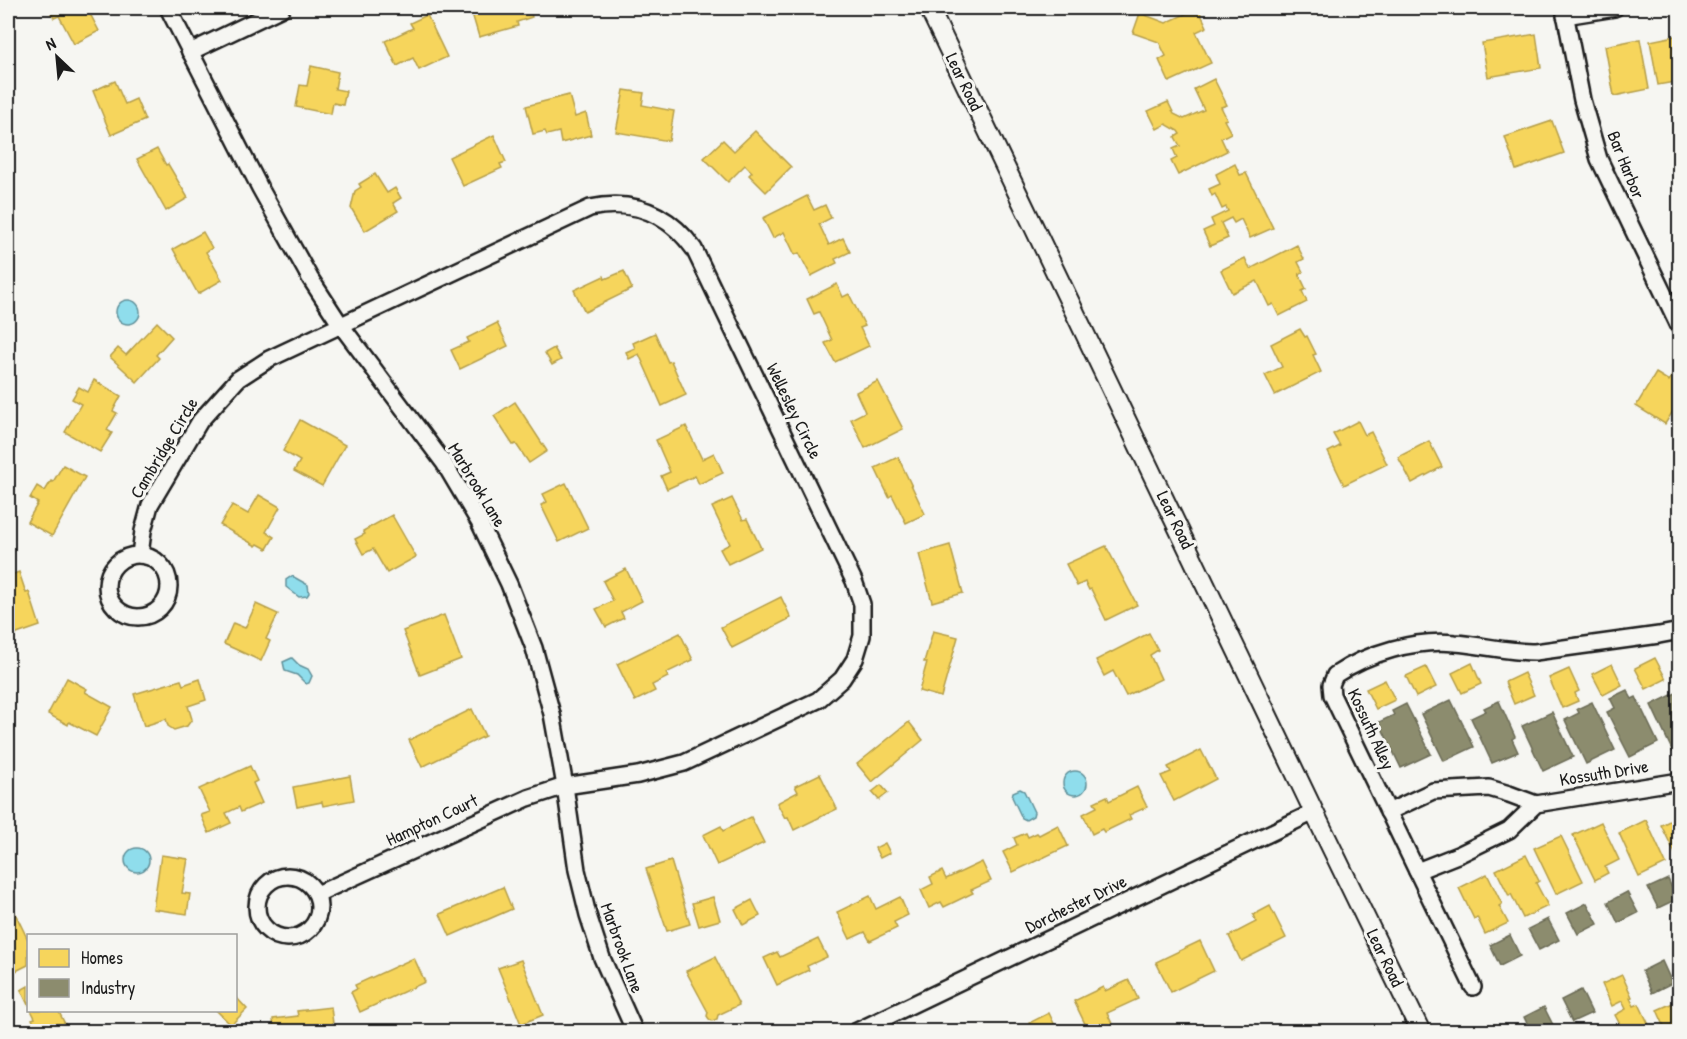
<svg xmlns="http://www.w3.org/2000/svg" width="1687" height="1039" font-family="'Patrick Hand',sans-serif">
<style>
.water{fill:#8fddec;stroke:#619099;stroke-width:1.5}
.homes{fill:#f6d55c;stroke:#b59e49;stroke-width:1.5}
.industry{fill:#8c8c6e;stroke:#6a6a55;stroke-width:1.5}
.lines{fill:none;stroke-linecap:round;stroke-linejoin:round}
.minor-casing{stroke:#1c1c1c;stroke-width:20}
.tertiary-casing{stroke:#1c1c1c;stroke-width:22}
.minor{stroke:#f6f6f2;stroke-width:15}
.tertiary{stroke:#f6f6f2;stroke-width:18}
.labels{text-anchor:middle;stroke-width:6;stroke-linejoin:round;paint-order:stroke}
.street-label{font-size:18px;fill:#1c1c1c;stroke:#f6f6f2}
</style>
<rect width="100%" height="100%" fill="#f6f6f2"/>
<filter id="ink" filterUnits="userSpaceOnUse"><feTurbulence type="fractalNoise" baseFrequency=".0167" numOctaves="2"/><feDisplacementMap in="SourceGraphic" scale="12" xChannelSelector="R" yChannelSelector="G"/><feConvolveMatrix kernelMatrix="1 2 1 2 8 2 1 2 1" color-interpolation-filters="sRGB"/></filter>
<g filter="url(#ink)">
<g class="water">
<circle cx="128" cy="312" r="12"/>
<polygon points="292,576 308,585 309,593 307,596 299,597 286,587 286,580"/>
<polygon points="292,658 299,665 308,669 312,676 309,683 306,684 297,675 285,671 283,662"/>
<circle cx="1075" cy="783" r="12"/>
<polygon points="1020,789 1024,791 1034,812 1033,816 1026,820 1022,818 1012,797 1013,792"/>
<circle cx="137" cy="860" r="12"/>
</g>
<g class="homes">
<polygon points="48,8 87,8 99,31 74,44 59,16 54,18"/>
<polygon points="480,8 530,8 532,17 517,22 518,26 479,37 471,10"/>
<polygon points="702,8 716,8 705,13"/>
<polygon points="1019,8 1035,8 1022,13"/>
<polygon points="1198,8 1207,27 1196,32 1211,63 1169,82 1159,60 1166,56 1159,42 1133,33 1140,13 1166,23"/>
<polygon points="427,15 447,57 419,70 413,58 397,66 385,41 413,28 410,23"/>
<polygon points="1536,34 1541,68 1488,77 1482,43"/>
<polygon points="1680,35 1680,81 1658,85 1650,41"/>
<polygon points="1640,39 1649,89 1614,96 1605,46"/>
<polygon points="311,66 338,72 335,89 346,91 343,105 333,103 331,114 296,107 300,85 307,86"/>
<polygon points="1214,79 1227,105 1221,107 1227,119 1224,120 1231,133 1221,138 1227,151 1178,175 1171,161 1177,158 1173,149 1180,146 1175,137 1180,134 1178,131 1166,124 1157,129 1148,111 1168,102 1174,114 1184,119 1204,110 1194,89"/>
<polygon points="115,81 125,104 136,99 145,120 111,135 93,91"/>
<polygon points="624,90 644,93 642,105 674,111 669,141 616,132"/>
<polygon points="569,95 575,117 586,113 591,135 561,143 559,132 547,135 545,131 533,134 526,106"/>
<polygon points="1552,121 1564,153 1516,170 1505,137"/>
<polygon points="755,131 791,167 766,192 749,175 752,172 745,165 728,182 704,158 723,140 734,151"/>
<polygon points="494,135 506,162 500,164 502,168 463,186 449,157"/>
<polygon points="157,149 166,165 168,164 188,198 166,211 137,159"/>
<polygon points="1235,164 1240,175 1246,173 1273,228 1250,238 1241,219 1234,223 1231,218 1221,223 1228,238 1210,246 1203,231 1214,226 1211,219 1228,211 1226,207 1222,209 1215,194 1212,196 1209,189 1220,184 1216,174"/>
<polygon points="375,174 387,193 395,188 401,198 393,203 398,211 365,231 351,208 355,191 361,187 359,184"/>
<polygon points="807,196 814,210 825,205 831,218 819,224 829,245 843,238 850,252 835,259 837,263 811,276 799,253 795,255 784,232 773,238 763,218"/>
<polygon points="203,232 212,248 206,252 222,280 198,294 173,249"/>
<polygon points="1297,245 1304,259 1298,262 1303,272 1299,274 1306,289 1302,291 1307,302 1279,316 1273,304 1269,306 1257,281 1232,293 1221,270 1245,258 1250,269"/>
<polygon points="624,271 632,289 585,312 574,290 604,276 605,279"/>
<polygon points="837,284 843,297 849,294 865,326 860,328 869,346 835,362 825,343 832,340 819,312 814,314 807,299"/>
<polygon points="157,322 172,337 156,355 159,358 137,382 110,357 118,348 126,355"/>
<polygon points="497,323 508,346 460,369 451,350 469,342 467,338"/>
<polygon points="1300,329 1305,337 1307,336 1316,354 1313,355 1321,372 1275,395 1265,375 1282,367 1271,344"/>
<polygon points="655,333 668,362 671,361 686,395 662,406 639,354 629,359 626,352 635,348 633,343"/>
<polygon points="554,348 561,360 552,365 545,353"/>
<polygon points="1656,373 1669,381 1674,373 1680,377 1680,400 1665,424 1636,406"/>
<polygon points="94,380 121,396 113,411 117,413 107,430 112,433 100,452 65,432 81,404 72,399 79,387 88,392"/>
<polygon points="878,381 903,429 865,448 851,419 865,412 856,392"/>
<polygon points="515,402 547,451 529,463 516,444 513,445 494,416"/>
<polygon points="300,420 345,445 322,486 294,471 300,461 283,451"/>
<polygon points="1358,421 1365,435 1371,432 1387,464 1344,485 1328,452 1340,446 1333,434"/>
<polygon points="686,426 702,459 714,453 723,473 699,484 695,476 667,489 661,476 670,472 656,440"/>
<polygon points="1429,441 1442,467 1412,483 1398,457"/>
<polygon points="898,457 925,514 906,523 892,495 889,497 875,468"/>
<polygon points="63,465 85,477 52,536 27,522 38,503 30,498 37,486 45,491 51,481 53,482"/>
<polygon points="566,483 588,528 559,542 541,505 547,502 543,494"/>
<polygon points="259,495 280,507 266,532 274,537 267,549 258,544 256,546 220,525 232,505 248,514"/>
<polygon points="732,498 743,520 747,519 761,548 728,564 720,549 730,544 712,507"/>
<polygon points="392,515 416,557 387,573 373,549 363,554 355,539 365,534 363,531"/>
<polygon points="950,545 963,593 932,602 919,554"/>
<polygon points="1106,546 1137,605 1106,620 1091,589 1089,590 1085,582 1077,586 1066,564"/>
<polygon points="626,569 642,601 621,612 624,618 606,627 596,609 613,601 603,581"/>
<polygon points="19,572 26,593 29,592 40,626 14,635 8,617 8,576"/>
<polygon points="781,597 791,618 732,648 721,627"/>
<polygon points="256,604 278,614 266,639 270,641 261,661 224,644 233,623 245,628"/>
<polygon points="444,615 461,659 420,675 403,631"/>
<polygon points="933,631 958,637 941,697 919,691 927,662 924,662"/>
<polygon points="680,633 693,660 666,673 668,677 652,685 655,691 635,701 617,664"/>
<polygon points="1149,633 1158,650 1150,655 1161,679 1126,696 1113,671 1104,676 1096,660"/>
<polygon points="1655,658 1666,679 1646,689 1635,668"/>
<polygon points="1472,663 1481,684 1462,693 1452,673"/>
<polygon points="1612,664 1622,685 1603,695 1592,674"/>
<polygon points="1426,667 1436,687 1416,697 1406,676"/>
<polygon points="1569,669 1579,691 1575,693 1578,701 1562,708 1549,678"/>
<polygon points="1524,673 1534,695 1514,704 1505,682"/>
<polygon points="67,678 87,689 85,692 112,707 96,736 69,722 68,725 48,714"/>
<polygon points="200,679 206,700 188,706 192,719 187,726 174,730 168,726 166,719 144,726 134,694 181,680 183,685"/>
<polygon points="1385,680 1395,700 1376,709 1366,689"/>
<polygon points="472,709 485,736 422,767 409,740"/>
<polygon points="909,722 923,740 872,782 857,764"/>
<polygon points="1201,750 1216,779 1174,801 1161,776 1171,772 1168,767"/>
<polygon points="250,766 257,781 253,783 262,803 241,812 239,807 226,813 231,823 209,833 201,815 210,812 199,789"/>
<polygon points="820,774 837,809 794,830 788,817 785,818 777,803 798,792 795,786"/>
<polygon points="350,776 354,800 323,806 322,802 297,807 293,787"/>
<polygon points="881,785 888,793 879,800 872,792"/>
<polygon points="1137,787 1147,807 1129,815 1131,819 1104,832 1102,829 1092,834 1083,814 1097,807 1094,802 1107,796 1109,801"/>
<polygon points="1680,816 1680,863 1661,825"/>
<polygon points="751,817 764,843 717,865 703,835 721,826 723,831"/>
<polygon points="1646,820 1666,864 1639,877 1619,833"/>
<polygon points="1601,822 1619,860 1605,867 1608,873 1595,880 1573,835"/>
<polygon points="1058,825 1068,846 1013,872 1003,852 1017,845 1014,838 1026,833 1028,837 1037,833 1039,835"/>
<polygon points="1561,836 1583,881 1556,894 1534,848"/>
<polygon points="885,843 890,853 880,858 875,848"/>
<polygon points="161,855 188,859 182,893 190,894 187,914 153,909"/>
<polygon points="1526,855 1539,881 1536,883 1548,906 1523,918 1511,894 1509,896 1496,870"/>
<polygon points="671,861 690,924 667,931 646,869"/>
<polygon points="982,862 991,881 971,890 973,893 944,907 941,902 929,908 921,890 933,884 930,877 942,871 946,879"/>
<polygon points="1487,874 1502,904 1499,906 1508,923 1485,934 1477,917 1474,919 1459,888"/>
<polygon points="503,887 512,909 450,936 440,914"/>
<polygon points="870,896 876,909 900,897 908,915 894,922 897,928 870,941 865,932 850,939 837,912"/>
<polygon points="713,897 720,920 699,926 692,903"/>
<polygon points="752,900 760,916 743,925 735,909"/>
<polygon points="1270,906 1286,938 1241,961 1229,936 1256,922 1253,915"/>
<polygon points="15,913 28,940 28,965 8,975 8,917"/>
<polygon points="818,939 827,957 807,966 809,970 777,985 764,958 777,952 780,957"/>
<polygon points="1200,941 1214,971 1171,992 1156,962"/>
<polygon points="715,957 739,1005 718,1015 717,1019 712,1021 709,1019 707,1016 708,1012 686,971"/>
<polygon points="414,958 425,982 360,1012 351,992 357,989 355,985"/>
<polygon points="521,960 543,1015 521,1024 498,968"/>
<polygon points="1622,975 1632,997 1630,998 1634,1006 1639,1004 1651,1029 1653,1027 1655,1032 1624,1032 1615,1015 1626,1009 1622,1001 1612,1006 1602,984"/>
<polygon points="1129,980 1138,999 1107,1013 1116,1032 1089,1032 1074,1001 1103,987 1105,991"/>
<polygon points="28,986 28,1005 21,990"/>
<polygon points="236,997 247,1009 231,1025 216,1010 236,1010"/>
<polygon points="1680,1000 1680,1032 1667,1032 1657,1010"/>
<polygon points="331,1007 334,1032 274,1032 273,1019 298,1016 297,1011"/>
<polygon points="31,1010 58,1010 65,1024 50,1032 38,1032 32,1019 35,1018"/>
<polygon points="1049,1013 1058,1032 1033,1032 1029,1023"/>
<polygon points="1321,1025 1324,1032 1309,1032"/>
<polygon points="1603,1025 1606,1032 1588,1032"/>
</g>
<g class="industry">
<polygon points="1627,690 1632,699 1636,697 1658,743 1630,757 1607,712 1615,708 1610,698"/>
<polygon points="1680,691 1680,749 1673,752 1651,705"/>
<polygon points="1451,700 1474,747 1444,761 1421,714"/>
<polygon points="1499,701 1515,737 1512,739 1518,752 1492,763 1471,718 1486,711 1484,708"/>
<polygon points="1592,702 1615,750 1586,764 1565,720 1579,713 1577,709"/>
<polygon points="1406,704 1431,754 1401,768 1379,722 1394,715 1392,711"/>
<polygon points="1552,712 1573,757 1543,771 1522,726"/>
<polygon points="1668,879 1677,899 1658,908 1648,888"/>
<polygon points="1627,892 1638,913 1618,923 1608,902"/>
<polygon points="1587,903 1598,924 1578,934 1567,913"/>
<polygon points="1548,919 1559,940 1539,950 1528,929"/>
<polygon points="1510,935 1520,956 1500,966 1490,945"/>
<polygon points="1662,961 1672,983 1652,993 1642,971"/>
<polygon points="1581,990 1592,1013 1572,1022 1561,1000"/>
<polygon points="1544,1007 1555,1029 1550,1032 1531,1032 1524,1017"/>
</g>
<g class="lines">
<g class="minor-casing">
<g id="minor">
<polyline points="168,8 260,188 310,278 340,324 444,463 479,522 509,584 534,648 552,714 565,786 577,870 588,915 602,958 635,1032"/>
<polyline points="1564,8 1582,100 1599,159 1680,328"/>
<polyline points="1565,16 1615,8"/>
<polyline points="190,52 282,8"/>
<circle cx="138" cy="586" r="31"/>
<path d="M140 555 143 531 150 505 200 421 238 379 269 359 590 208C634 199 668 213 694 249L854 581 862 604V636L855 659 842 679 818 700 684 763 638 775 565 786 528 798 317 894"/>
<polyline points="1388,812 1433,791 1489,788 1509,794 1536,804"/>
<polyline points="1417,871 1460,854 1509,830 1536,804 1680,781"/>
<circle cx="288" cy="907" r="31"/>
<path d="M1473 987 1332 695 1331 685 1335 675C1368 653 1415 639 1455 643 1482 645 1508 652 1535 652L1659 635 1680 631"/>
<polyline points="855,1032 1314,812"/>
</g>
</g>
<g class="tertiary-casing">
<polyline id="tertiary" points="929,8 1314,812 1421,1032"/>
</g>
<use href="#minor" class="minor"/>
<use href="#tertiary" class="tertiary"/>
</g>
</g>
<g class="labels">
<g class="street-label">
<text transform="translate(964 82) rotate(64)" y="6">Lear Road</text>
<text transform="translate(1626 165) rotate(68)" y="6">Bar Harbor</text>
<text transform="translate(794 411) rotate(64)" y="6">Wellesley Circle</text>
<text transform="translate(164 448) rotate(-59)" y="6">Cambridge Circle</text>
<text transform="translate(477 485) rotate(59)" y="6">Marbrook Lane</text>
<text transform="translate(1175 520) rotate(64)" y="6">Lear Road</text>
<text transform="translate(1371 729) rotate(65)" y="6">Kossuth Alley</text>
<text transform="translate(1604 773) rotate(-9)" y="6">Kossuth Drive</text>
<text transform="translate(432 820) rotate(-25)" y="6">Hampton Court</text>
<text transform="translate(1076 904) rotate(-26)" y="6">Dorchester Drive</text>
<text transform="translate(622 948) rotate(70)" y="6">Marbrook Lane</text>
<text transform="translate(1385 958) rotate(64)" y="6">Lear Road</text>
</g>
</g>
<rect width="1687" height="1039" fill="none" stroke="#f6f6f2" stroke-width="30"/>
<rect x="15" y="15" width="1657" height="1009" fill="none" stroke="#1c1c1c" stroke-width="2" filter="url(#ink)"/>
<rect x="27" y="934" width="210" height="78" fill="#f6f6f2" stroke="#9f9f9c" stroke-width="1.5"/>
<rect x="39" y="949" width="30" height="18" fill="#f6d55c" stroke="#9f9f9c" stroke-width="1.5"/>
<text x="81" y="964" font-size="18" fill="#1c1c1c">Homes</text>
<rect x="39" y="979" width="30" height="18" fill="#8c8c6e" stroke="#9f9f9c" stroke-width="1.5"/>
<text x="81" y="994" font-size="18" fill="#1c1c1c">Industry</text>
<g transform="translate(57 57) rotate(334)" stroke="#f6f6f2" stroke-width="4.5" paint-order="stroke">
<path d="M0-4.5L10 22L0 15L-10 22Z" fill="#1c1c1c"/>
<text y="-9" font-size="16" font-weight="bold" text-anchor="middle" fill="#1c1c1c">N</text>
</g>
</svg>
